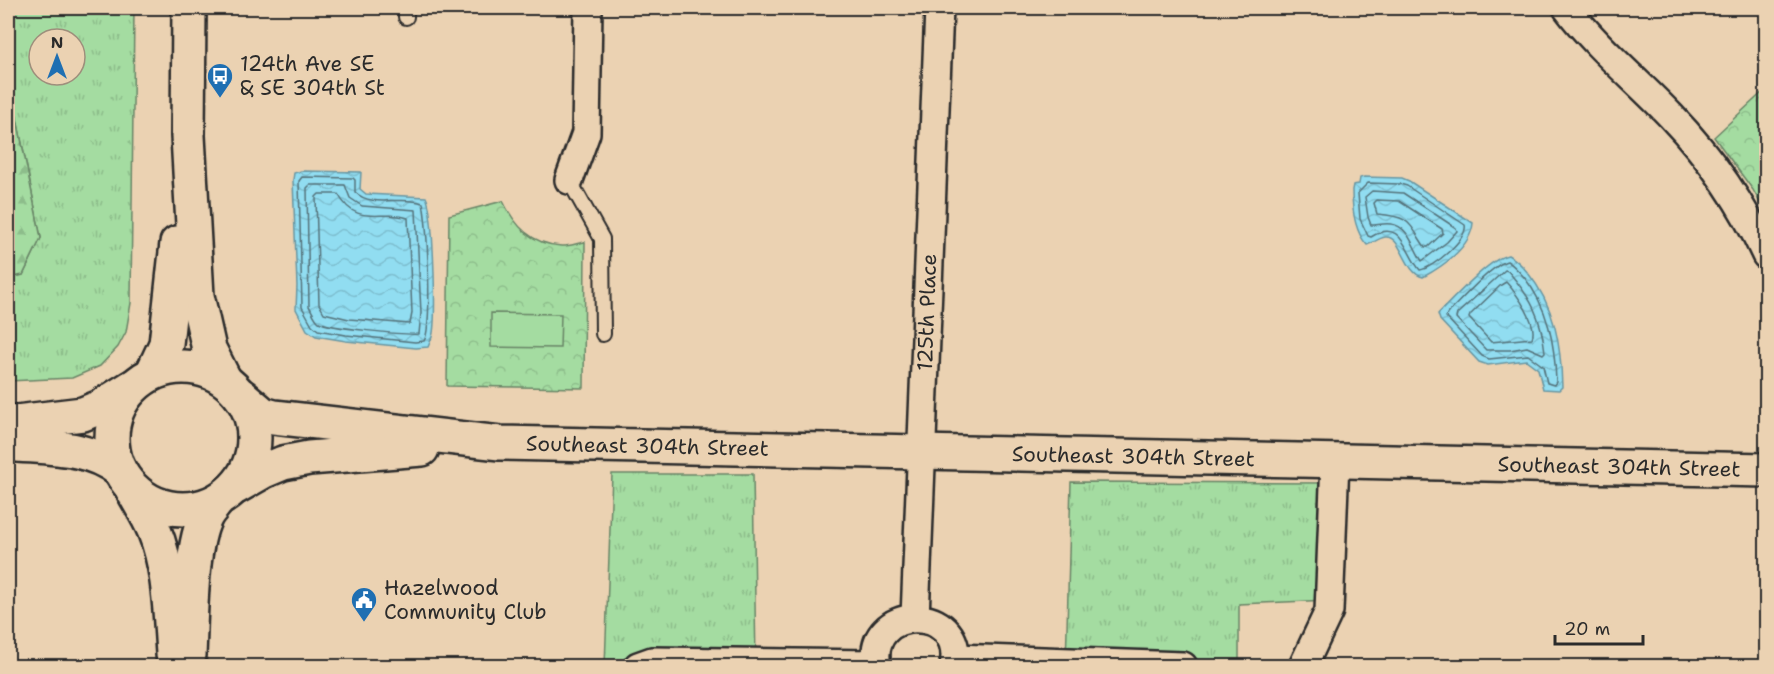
<svg xmlns="http://www.w3.org/2000/svg" width="1774" height="674" font-family="'Shantell Sans',sans-serif">
<style>
.grass{fill:url(#grass-tufts);stroke:#688466;stroke-width:1.5;fill-rule:evenodd}
.forest{fill:url(#forest-firs);stroke:#688466;stroke-width:1.5}
.park{fill:url(#park-crowns);stroke:#688466;stroke-width:1.5}
.garden{fill:#a4dca1;stroke:#688466;stroke-width:1.5}
.water{fill:url(#water-waves);stroke:#6896a2;stroke-width:1.5}
.lines{fill:none;stroke-linecap:round;stroke-linejoin:round}
.shore{stroke:#54727a;stroke-width:1.5}
.lane-casing{stroke:#2b2b2b;stroke-width:18}
.street-casing{stroke:#2b2b2b;stroke-width:32}
.secondary-casing{stroke:#2b2b2b;stroke-width:38}
.lane{stroke:#ebd2b2;stroke-width:14}
.street{stroke:#ebd2b2;stroke-width:27}
.secondary{stroke:#ebd2b2;stroke-width:33}
.labels{text-anchor:middle;stroke-width:4.5;stroke-linejoin:round;paint-order:stroke}
.poi-label{font-size:21px;fill:#2b2b2b;stroke:#ebd2b2;text-anchor:start}
.street-label{font-size:21px;fill:#2b2b2b;stroke:#ebd2b2}
</style>
<defs>
<pattern id="grass-tufts" width="24" height="20" patternUnits="userSpaceOnUse" patternTransform="scale(1.5)"><rect width="24" height="20" fill="#a4dca1"/><path d="M3 7l-1-3M5 7V3M7 7l1-3M15 17l-1-3M17 17v-4M19 17l1-3" fill="none" stroke="#8dbd8b"/></pattern>
<pattern id="forest-firs" width="22" height="20" patternUnits="userSpaceOnUse" patternTransform="scale(1.5)"><rect width="22" height="20" fill="#a4dca1"/><path d="M5 1l3.5 6h-7zM16 11l3.5 6h-7z" fill="#8dbd8b"/></pattern>
<pattern id="park-crowns" width="20" height="18" patternUnits="userSpaceOnUse" patternTransform="scale(1.5)"><rect width="20" height="18" fill="#a4dca1"/><path d="M2 6a3 3 0 1 1 6 0M12 15a3 3 0 1 1 6 0" fill="none" stroke="#8dbd8b"/></pattern>
<pattern id="water-waves" width="16" height="10" patternUnits="userSpaceOnUse" patternTransform="scale(1.5)"><rect width="16" height="10" fill="#91ddf1"/><path d="M0 5q4-4 8 0t8 0" fill="none" stroke="#7dbecf"/></pattern>
</defs>
<rect width="100%" height="100%" fill="#ebd2b2"/>
<filter id="ink" filterUnits="userSpaceOnUse"><feTurbulence type="fractalNoise" baseFrequency=".0167" numOctaves="2"/><feDisplacementMap in="SourceGraphic" scale="12" xChannelSelector="R" yChannelSelector="G"/><feConvolveMatrix kernelMatrix="1 2 1 2 8 2 1 2 1" color-interpolation-filters="sRGB"/></filter>
<g filter="url(#ink)">
<g class="grass">
<path d="M8 8H134L131 303 126 332 118 347 100 366 72 378 8 381V278L23 275 41 238 8 74ZM39 39H75V75H39Z"/>
<polygon points="612,474 753,474 756,666 605,666"/>
<polygon points="1071,482 1332,483 1328,600 1239,604 1239,666 1066,666"/>
</g>
<polygon class="forest" points="8,74 41,238 23,275 8,278"/>
<g class="park">
<polygon points="1766,89 1766,214 1753,190 1714,137"/>
<path d="M503 201C515 226 531 244 561 246 568 247 577 243 585 242L584 388 447 386 449 215Z"/>
</g>
<polygon class="garden" points="491,313 561,314 560,348 491,347"/>
<g class="water">
<path d="M301 171 361 172 360 189 366 194 426 197C434 211 436 314 433 333 432 338 430 342 428 347L416 348 346 341 316 336 307 330 296 309 297 286 293 180 294 173Z"/>
<path d="M1364 177 1402 178 1409 181 1473 223C1471 247 1442 267 1423 277 1404 273 1402 235 1385 237 1379 238 1373 243 1367 245 1354 231 1352 209 1352 190L1353 185 1359 184 1360 178Z"/>
<path d="M1508 255C1517 260 1522 265 1528 273 1555 306 1561 345 1562 387L1559 390 1543 389 1538 369 1526 360 1488 365 1479 362 1440 320 1438 314C1452 300 1490 258 1508 255Z"/>
</g>
<g class="lines">
<g class="shore">
<path d="M302 177 353 178 355 180V192C372 209 402 195 423 203 427 223 433 326 424 341L415 342 346 335 318 330 312 325 302 307 299 181Z"/>
<path d="M1368 183 1400 184 1407 186 1465 225C1468 239 1433 268 1420 270 1405 253 1402 217 1371 237L1368 236 1360 219 1358 193Z"/>
<path d="M310 185H345L350 198 362 206 416 210 421 313 419 334C405 335 329 328 319 322 315 319 312 311 309 306L307 188Z"/>
<path d="M1372 191 1403 193 1456 228 1457 231 1447 242 1422 261C1413 248 1409 226 1391 224 1384 223 1377 225 1371 225L1368 217 1365 197Z"/>
<path d="M319 194H338C357 228 379 209 408 218L412 313 410 324 349 319 324 313 319 304 316 197Z"/>
<path d="M1377 200 1399 201 1442 229 1443 233 1428 247H1425C1407 220 1410 217 1377 214L1374 203Z"/>
<path d="M1507 261C1514 265 1518 271 1524 277 1548 307 1555 344 1556 382L1554 385 1547 383 1543 366 1528 355 1489 359 1482 356 1446 317 1447 314C1459 302 1492 265 1507 261Z"/>
<path d="M1505 270 1508 271C1531 298 1541 316 1545 352L1543 354 1527 347 1510 350H1486L1456 318 1457 314Z"/>
<path d="M1506 282C1517 294 1538 323 1532 338L1491 342 1469 318 1470 315 1501 285Z"/>
</g>
<g class="lane-casing">
<g id="lane">
<polyline points="406,17 406,8"/>
<polyline points="569,180 602,239 603,334"/>
</g>
</g>
<g class="street-casing">
<g id="street">
<path d="M1567 8C1597 48 1637 80 1671 116 1710 157 1743 204 1766 255"/>
<polyline points="569,180 586,133 588,8"/>
<path id="s1" d="M915 618 939 8"/>
<polyline points="956,658 1183,666"/>
<polyline points="638,666 652,661 876,664"/>
<path d="M877 666C864 604 966 602 954 666"/>
<polyline points="1303,666 1329,611 1335,461"/>
</g>
</g>
<g class="secondary-casing">
<g id="secondary">
<polyline points="189,8 188,136 197,296 209,349 224,379"/>
<circle cx="183" cy="438" r="71"/>
<polyline points="153,372 166,344 177,243"/>
<path id="s2" d="M242 396 263 414 274 417 500 443 1766 470"/>
<polyline points="8,423 83,414 100,407 132,387"/>
<path d="M8 444C45 448 88 445 119 470"/>
<polyline points="236,487 264,471 283,463 309,458 422,449"/>
<path d="M132 489C139 502 148 516 154 530 171 571 170 622 174 666"/>
<path d="M189 655C191 619 190 546 206 516 209 510 214 506 217 501"/>
</g>
</g>
<use href="#lane" class="lane"/>
<use href="#street" class="street"/>
<use href="#secondary" class="secondary"/>
</g>
</g>
<defs>
<g id="bus-pin" transform="scale(1.35)"><path d="M0 17L-7.5 6A9.5 9.5 0 1 1 7.5 6Z" fill="#1f6fb2" stroke="#ebd2b2"/><path d="M-5-6H5V4H4V6H2V4H-2V6H-4V4H-5ZM-3.5-4V0h7V-4ZM-3.5 1.2v1.5H-2V1.2ZM2 1.2v1.5H3.5V1.2Z" fill="#fff"/></g>
<g id="civic-pin" transform="scale(1.35)"><path d="M0 17L-7.5 6A9.5 9.5 0 1 1 7.5 6Z" fill="#1f6fb2" stroke="#ebd2b2"/><path d="M-.6-6.5H3V-4.5H.6V-3L4-1V1h2V6H-6V1h2V-1L-.6-3ZM-1.2 2.5V6h2.4V2.5Z" fill="#fff"/></g>
</defs>
<g fill-rule="evenodd">
<use href="#bus-pin" x="220" y="76"/>
<use href="#civic-pin" x="364" y="600"/>
</g>
<g class="labels">
<g class="poi-label">
<text x="240" y="71">124th Ave SE<tspan x="240" dy="24">&amp; SE 304th St</tspan></text>
<text x="384" y="595">Hazelwood<tspan x="384" dy="24">Community Club</tspan></text>
</g>
<g class="street-label">
<text dy="7" stroke="none"><textPath href="#s1" startOffset="306">125th Place</textPath></text>
<text dy="7" stroke="none"><textPath href="#s2" startOffset="414">Southeast 304th Street</textPath></text>
<text dy="7" stroke="none"><textPath href="#s2" startOffset="900">Southeast 304th Street</textPath></text>
<text dy="7" stroke="none"><textPath href="#s2" startOffset="1386">Southeast 304th Street</textPath></text>
</g>
</g>
<rect width="1774" height="674" fill="none" stroke="#ebd2b2" stroke-width="30"/>
<rect x="15" y="15" width="1744" height="644" fill="none" stroke="#2b2b2b" stroke-width="2" filter="url(#ink)"/>
<g transform="translate(57 57)"><circle r="28" fill="#ebd2b2" stroke="#9e8f7c" stroke-width="1.5"/>
<path d="M0-4.5L10 22L0 15L-10 22Z" fill="#1f6fb2"/>
<text y="-9" font-size="16" font-weight="bold" text-anchor="middle" fill="#2b2b2b">N</text>
</g>
<path d="M1555 635v9h88v-9" fill="none" stroke="#2b2b2b" stroke-width="3"/>
<text x="1564" y="635" font-size="18" fill="#2b2b2b" stroke="#ebd2b2" stroke-width="4.5" paint-order="stroke">20 m</text>
</svg>
